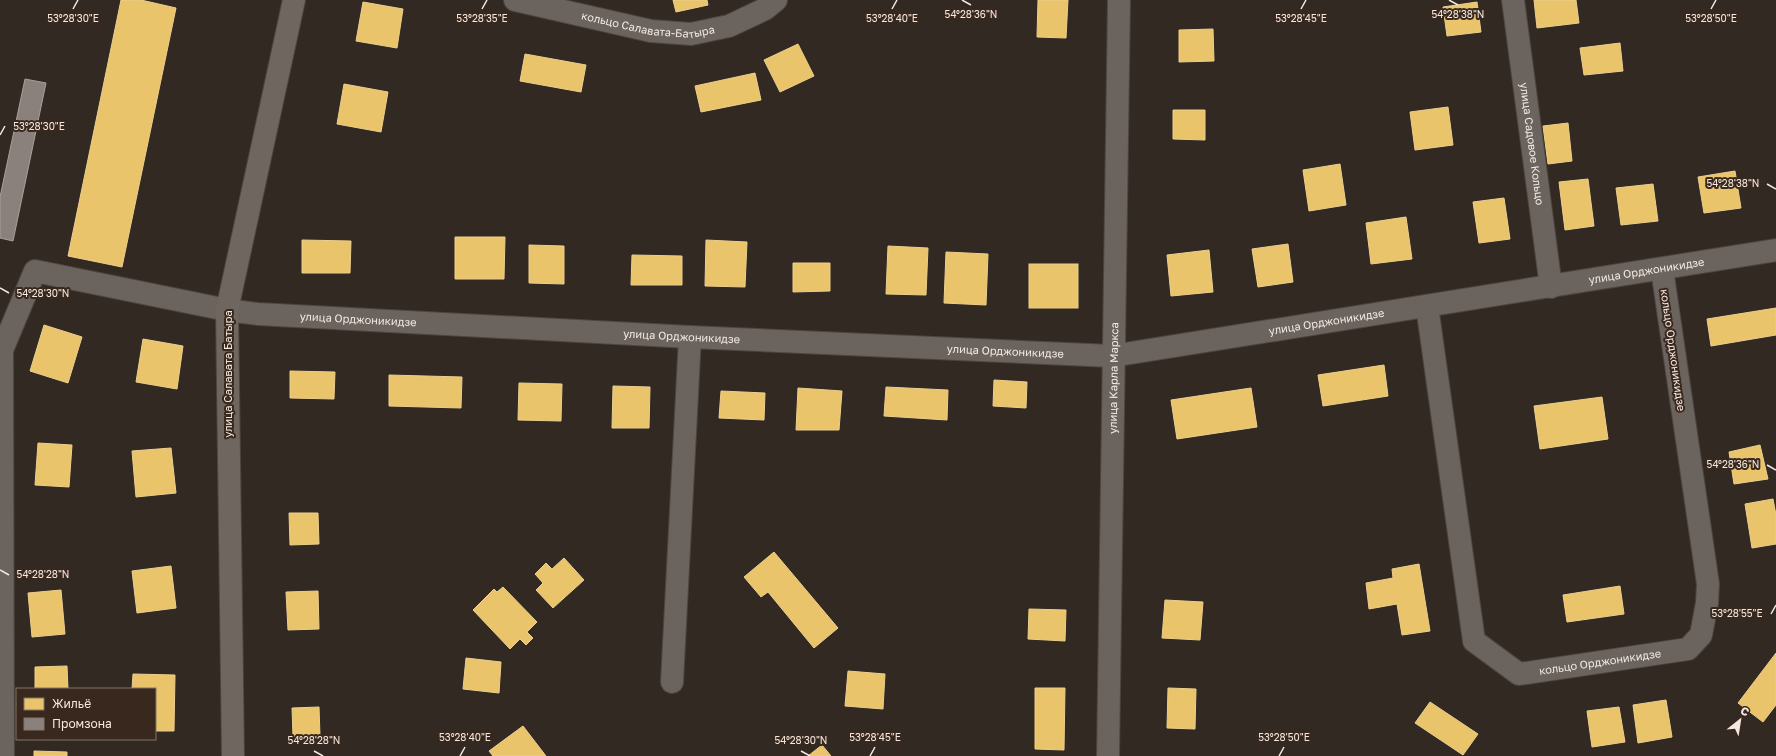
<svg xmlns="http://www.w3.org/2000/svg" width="1776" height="756" font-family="'Golos Text',sans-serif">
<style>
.homes{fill:#e9c46a;stroke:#eccf8e}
.industry{fill:#8a817c;stroke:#aaa09a}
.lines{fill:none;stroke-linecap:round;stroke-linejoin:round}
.street-casing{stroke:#4e453f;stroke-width:24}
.secondary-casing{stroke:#4e453f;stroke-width:24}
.street{stroke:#6a635e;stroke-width:22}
.secondary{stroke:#6f665f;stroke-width:22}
.ticks{fill:none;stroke:#f4e9e1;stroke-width:1.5}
.labels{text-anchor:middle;stroke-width:4;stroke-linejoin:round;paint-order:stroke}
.street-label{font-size:11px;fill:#f4e9e1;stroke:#39281d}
.ticks-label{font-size:10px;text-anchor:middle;fill:#f4e9e1;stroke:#39281d;stroke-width:4;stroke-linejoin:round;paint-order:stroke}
</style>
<rect width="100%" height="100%" fill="#332923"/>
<g class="homes">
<polygon points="121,0 141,0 176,8 122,267 68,256"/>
<polygon points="673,0 707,0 708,5 676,12"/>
<polygon points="1038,0 1068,0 1066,38 1037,37"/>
<polygon points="1534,0 1576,0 1579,23 1537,28"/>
<polygon points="363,2 403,9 397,48 356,41"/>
<polygon points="1477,2 1481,32 1447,36 1443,7"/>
<polygon points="1213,29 1214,61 1179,62 1179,30"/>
<polygon points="1620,43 1623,71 1584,75 1580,48"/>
<polygon points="798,44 814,76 780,92 764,60"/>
<polygon points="525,54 586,65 581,92 520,81"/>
<polygon points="755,73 761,100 701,112 695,86"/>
<polygon points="344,84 388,92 381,132 337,124"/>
<polygon points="1448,107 1453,145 1415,150 1410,112"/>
<polygon points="1173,110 1205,110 1205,140 1173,139"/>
<polygon points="1568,123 1572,161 1548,164 1543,126"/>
<polygon points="1340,164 1346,205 1309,211 1303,170"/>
<polygon points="1735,171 1741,208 1704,213 1698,177"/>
<polygon points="1588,179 1594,226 1565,230 1559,182"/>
<polygon points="1653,184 1658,221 1621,225 1616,188"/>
<polygon points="1504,198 1510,239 1479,243 1473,202"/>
<polygon points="1406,217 1412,259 1371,264 1366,223"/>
<polygon points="455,237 505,237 504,279 455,279"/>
<polygon points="302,240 351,241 350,273 302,273"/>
<polygon points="706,240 747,242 745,287 705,286"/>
<polygon points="1288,244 1293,282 1258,287 1252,249"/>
<polygon points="529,245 564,246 564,284 529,283"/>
<polygon points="888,246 928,248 926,295 886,294"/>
<polygon points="1209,250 1213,292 1171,296 1167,255"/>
<polygon points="946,252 988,254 986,305 944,303"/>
<polygon points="632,255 682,256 682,285 631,285"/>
<polygon points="793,263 830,263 830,291 793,292"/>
<rect x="1029" y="264" width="49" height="44"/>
<polygon points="1776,308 1776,335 1711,346 1707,319"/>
<polygon points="44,325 82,337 68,383 30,371"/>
<polygon points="143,339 183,346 177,389 136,382"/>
<polygon points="1384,365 1388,396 1323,406 1318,375"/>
<polygon points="290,371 335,372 334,399 290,398"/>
<polygon points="389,375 462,377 461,408 389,406"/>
<polygon points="994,380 1027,382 1026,408 993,406"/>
<polygon points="519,383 562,384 561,421 518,420"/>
<polygon points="613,386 650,387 649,428 612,428"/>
<polygon points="886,387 948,390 947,420 884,416"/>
<polygon points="798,388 842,391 839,430 796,430"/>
<polygon points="1251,388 1257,427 1177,439 1171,400"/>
<polygon points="721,391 765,393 764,420 719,418"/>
<polygon points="1602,397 1608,439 1540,449 1534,406"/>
<polygon points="38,443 72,445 69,487 35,485"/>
<polygon points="1760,445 1768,479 1734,484 1729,452"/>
<polygon points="171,448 176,493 136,497 132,451"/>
<polygon points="1773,499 1776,515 1776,544 1752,548 1745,504"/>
<polygon points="289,513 318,513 319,544 290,545"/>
<polygon points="774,552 838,628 814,648 768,592 761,597 744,577"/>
<polygon points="564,558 584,580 553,608 536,590 543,583 535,574 546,563 552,569"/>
<polygon points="1419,564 1430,631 1402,635 1397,604 1369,609 1366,583 1393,578 1392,569"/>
<polygon points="171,566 176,608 137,613 132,571"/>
<polygon points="1620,586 1624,614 1567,622 1563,595"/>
<polygon points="503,587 537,622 527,632 533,638 526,645 520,639 510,649 473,610 494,589 497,592"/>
<polygon points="61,590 65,634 32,637 28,593"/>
<polygon points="318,591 319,629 288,630 286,592"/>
<polygon points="1165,600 1203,602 1200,640 1162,638"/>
<polygon points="1029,609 1066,610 1065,641 1028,639"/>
<polygon points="1776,653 1776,705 1763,722 1738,703"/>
<polygon points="466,658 501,662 499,693 463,689"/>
<polygon points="67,666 68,689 35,689 35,667"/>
<polygon points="848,671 885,674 883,709 845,706"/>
<polygon points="133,674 175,675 174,731 155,731 155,689 132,689"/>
<polygon points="1035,688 1065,688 1064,750 1035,749"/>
<polygon points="1168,688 1196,689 1195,729 1167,728"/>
<polygon points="1666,700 1672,737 1638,743 1633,705"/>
<polygon points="1430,702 1478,734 1463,755 1415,723"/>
<polygon points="319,707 320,736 293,737 292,708"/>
<polygon points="1619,707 1625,742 1592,747 1587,711"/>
<polygon points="523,726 546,756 493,756 489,751"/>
<polygon points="822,745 831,756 808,756"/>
<polygon points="34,751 67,752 67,756 34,756"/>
</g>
<polygon class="industry" points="25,79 46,83 13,241 0,238 0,197"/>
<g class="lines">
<g class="street-casing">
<g id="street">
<path id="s1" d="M515 0 651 31 691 34 729 26 765 9 776 0"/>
<path id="s2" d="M1513 0 1551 287"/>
<path id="s3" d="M1427 306 1474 641 1519 674 1688 649 1701 635 1707 603 1708 584 1662 269"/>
<polyline points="672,682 690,337"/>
<path id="s4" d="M3 756 2 350 35 271 227 310 258 314 690 337 1112 356 1776 250"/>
<path id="s5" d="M1108 756 1119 0"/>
</g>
</g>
<g class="secondary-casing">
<polyline id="secondary" points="233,756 227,310 294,0"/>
</g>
<use href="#street" class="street"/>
<use href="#secondary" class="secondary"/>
</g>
<path class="ticks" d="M962 0 971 5M1449 0 1458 5M73 9 78 0M482 9 487 0M892 9 897 0M1301 9 1306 0M1711 9 1716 0M0 135 5 126M1767 184 1776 189M0 288 9 293M1767 465 1776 470M0 570 9 575M1771 614 1776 605M314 751 323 756M801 751 810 756M460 756 465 747M870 756 875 747M1279 756 1284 747"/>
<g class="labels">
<g class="street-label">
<text dy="4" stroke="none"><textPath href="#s1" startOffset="136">кольцо Салавата-Батыра</textPath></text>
<text dy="4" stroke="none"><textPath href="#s2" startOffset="145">улица Садовое Кольцо</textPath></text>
<text dy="4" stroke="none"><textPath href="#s4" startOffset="2115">улица Орджоникидзе</textPath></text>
<text dy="4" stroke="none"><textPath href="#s4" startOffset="819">улица Орджоникидзе</textPath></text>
<text dy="4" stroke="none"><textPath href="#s4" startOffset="1791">улица Орджоникидзе</textPath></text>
<text dy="4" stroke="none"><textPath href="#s4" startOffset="1143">улица Орджоникидзе</textPath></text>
<text transform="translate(1673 350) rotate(82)" y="4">кольцо Орджоникидзе</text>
<text dy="4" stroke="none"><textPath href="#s4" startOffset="1467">улица Орджоникидзе</textPath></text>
<text transform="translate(228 374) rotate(-90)" y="4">улица Салавата Батыра</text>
<text dy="4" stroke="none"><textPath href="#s5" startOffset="378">улица Карла Маркса</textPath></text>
<text dy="4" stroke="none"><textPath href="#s3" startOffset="476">кольцо Орджоникидзе</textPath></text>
</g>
</g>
<g class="ticks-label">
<text x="1458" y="18">54°28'38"N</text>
<text x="971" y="18">54°28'36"N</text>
<text x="482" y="22">53°28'35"E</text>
<text x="892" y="22">53°28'40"E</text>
<text x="1301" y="22">53°28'45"E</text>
<text x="73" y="22">53°28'30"E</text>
<text x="1711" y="22">53°28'50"E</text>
<text x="39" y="130">53°28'30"E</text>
<text x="1733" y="187">54°28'38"N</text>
<text x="43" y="297">54°28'30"N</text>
<text x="1733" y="468">54°28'36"N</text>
<text x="43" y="578">54°28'28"N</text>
<text x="1737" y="617">53°28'55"E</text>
<text x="465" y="741">53°28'40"E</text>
<text x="875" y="741">53°28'45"E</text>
<text x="1284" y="741">53°28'50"E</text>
<text x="314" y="744">54°28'28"N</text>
<text x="801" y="744">54°28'30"N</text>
</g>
<rect x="16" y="688" width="140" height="52" fill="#39281d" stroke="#84756b"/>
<rect x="24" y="698" width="20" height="12" fill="#e9c46a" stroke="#84756b"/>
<text x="52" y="708" font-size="12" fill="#f4e9e1">Жильё</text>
<rect x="24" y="718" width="20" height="12" fill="#8a817c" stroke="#84756b"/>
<text x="52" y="728" font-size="12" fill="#f4e9e1">Промзона</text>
<g transform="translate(1740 720) rotate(30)" stroke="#39281d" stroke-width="3" paint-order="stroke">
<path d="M0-3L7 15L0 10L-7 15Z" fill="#f4e9e1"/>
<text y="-6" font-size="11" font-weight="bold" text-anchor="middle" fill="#f4e9e1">С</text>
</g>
</svg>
